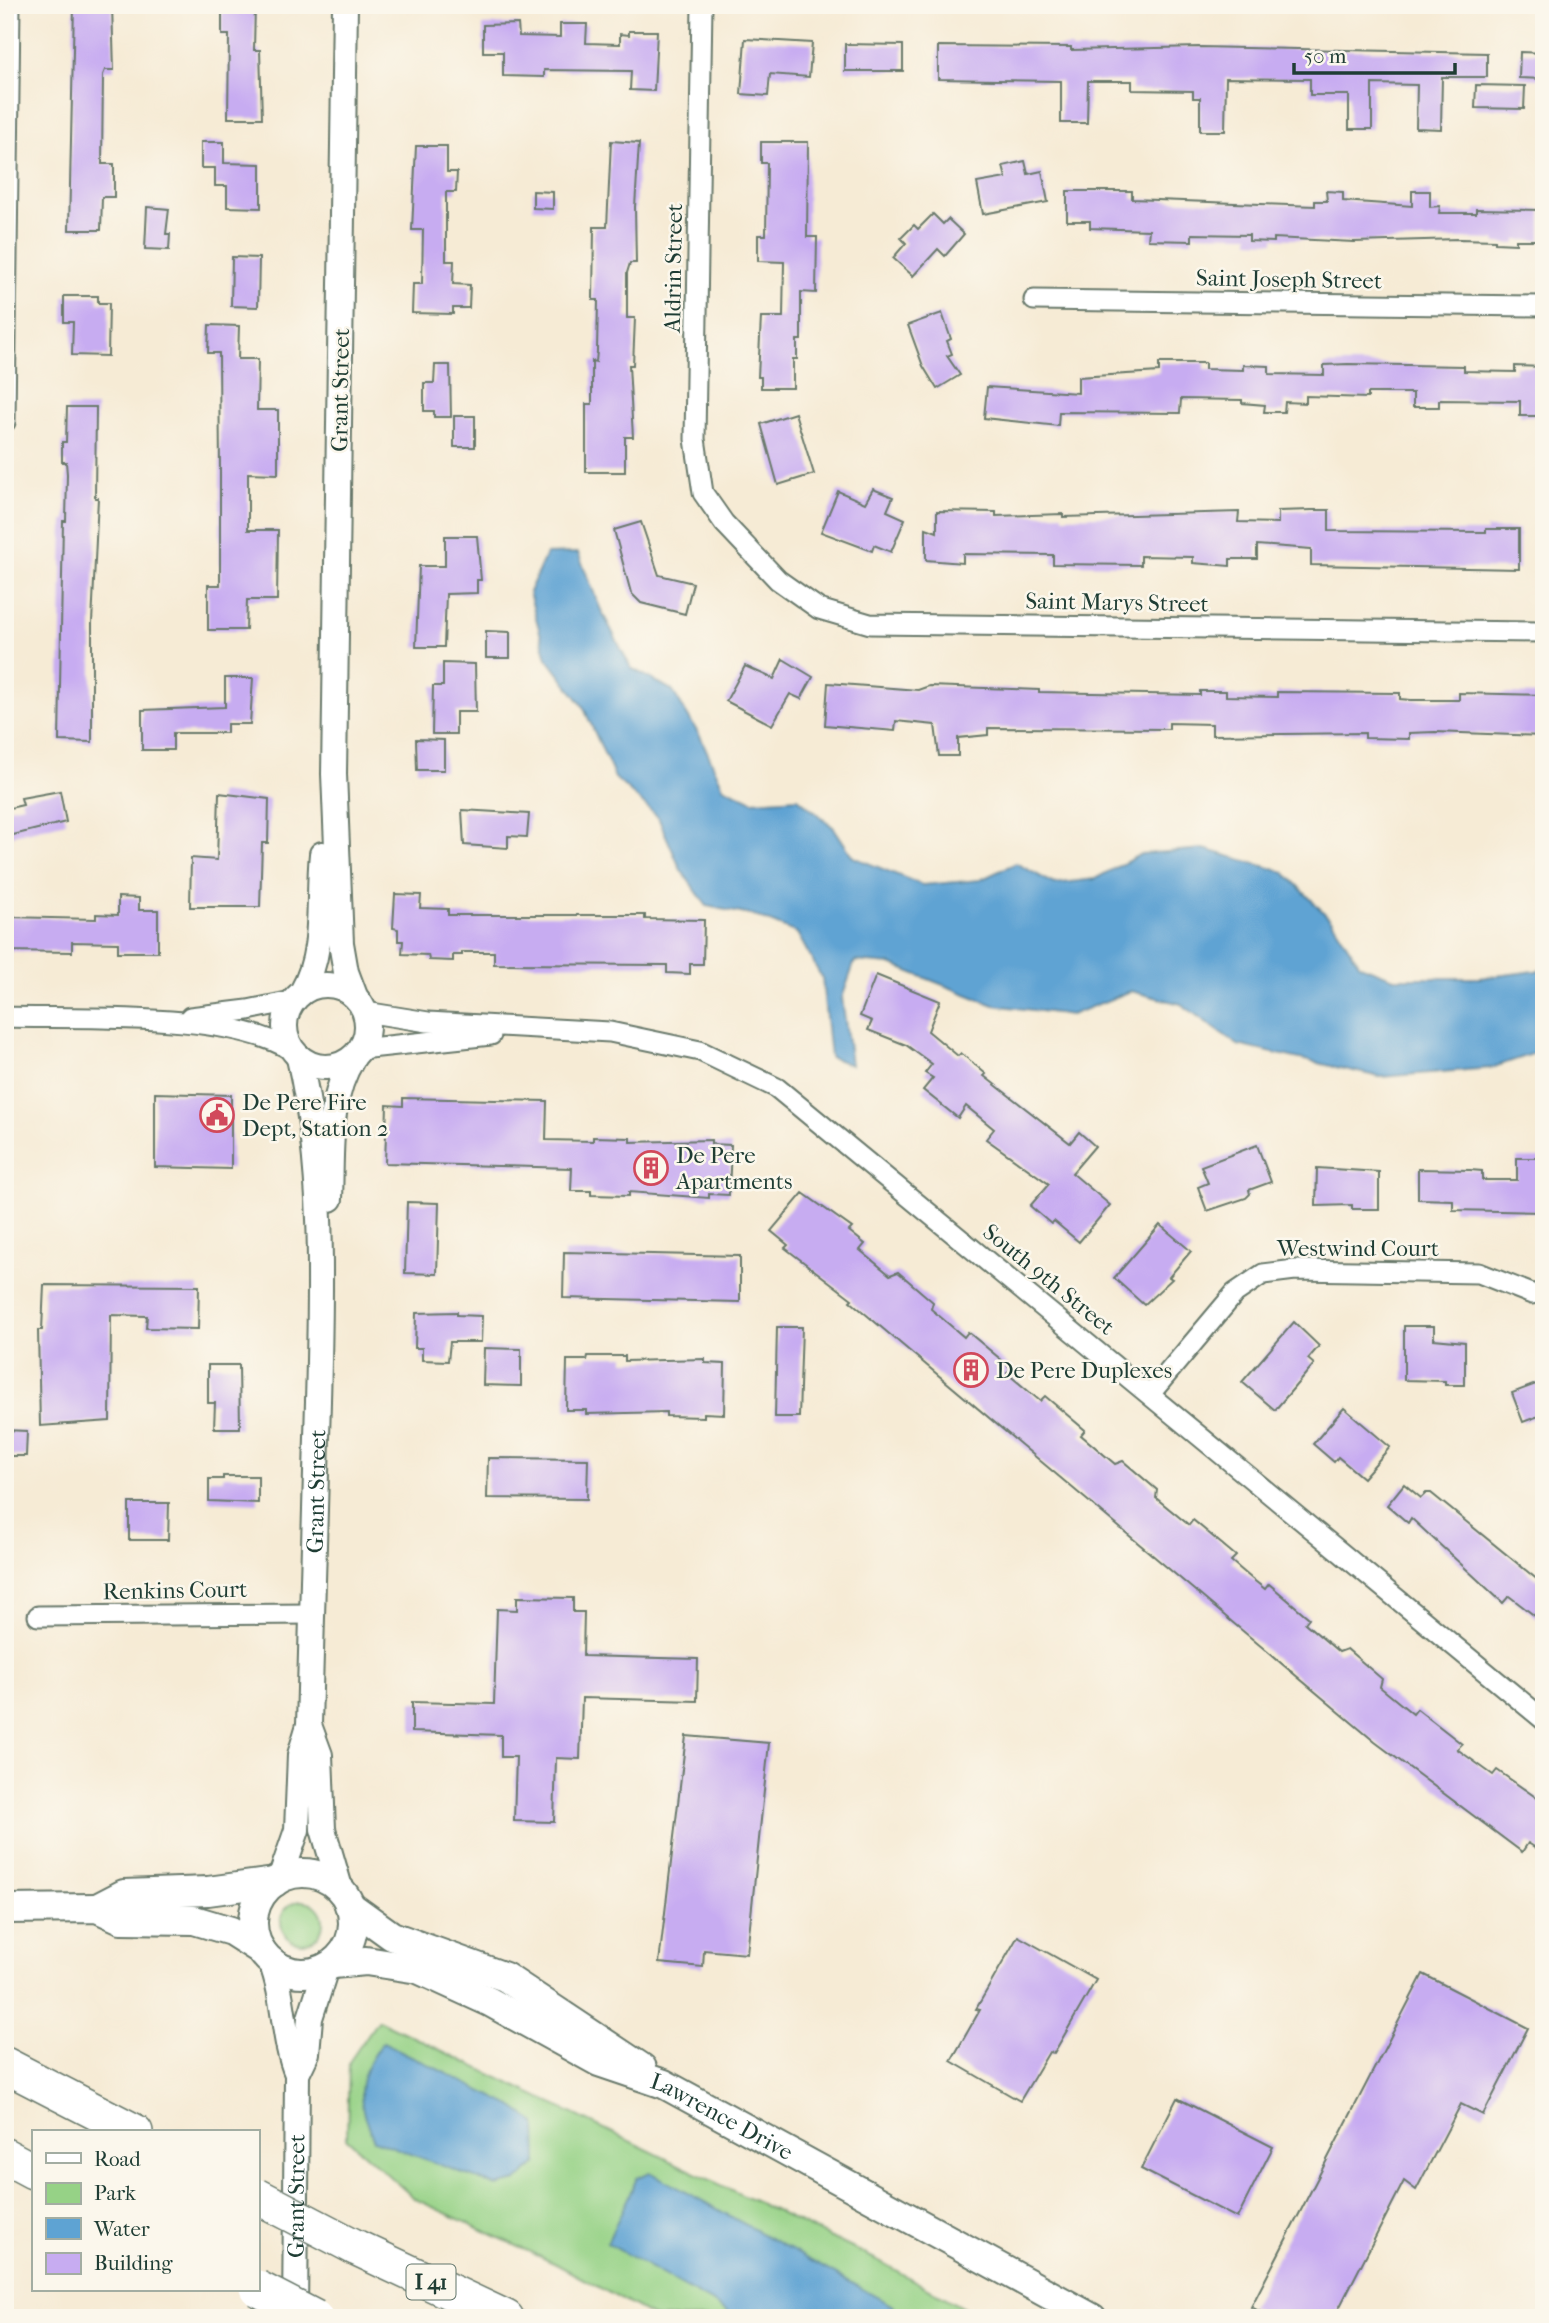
<svg xmlns="http://www.w3.org/2000/svg" width="1549" height="2323" font-family="'IM FELL French Canon',serif">
<style>
.green{fill:#96d286;stroke:#5a885d;stroke-width:2}
.water{fill:#5ea3d3;stroke:#3e7084;stroke-width:2}
.building{fill:#c7acf1}
.lines{fill:none;stroke-linecap:round;stroke-linejoin:round}
.minor-casing{stroke:#6a7a6c;stroke-width:23}
.tertiary-casing{stroke:#6a7a6c;stroke-width:28}
.secondary-casing{stroke:#6a7a6c;stroke-width:32}
.motorway-casing{stroke:#6a7a6c;stroke-width:38}
.minor{stroke:#fff;stroke-width:19}
.tertiary{stroke:#fff;stroke-width:24}
.secondary{stroke:#fff;stroke-width:28}
.motorway{stroke:#fff;stroke-width:35}
.motorway-bridge-casing{stroke:#6a7a6c;stroke-width:38;stroke-linecap:butt}
.motorway-bridge{stroke:#fff;stroke-width:35}
.labels{text-anchor:middle;stroke-width:5;stroke-linejoin:round;paint-order:stroke}
.shield{fill:#fbf7ec;stroke:#61756b;stroke-width:2}
.shield-label{font-size:21px;font-weight:bold;fill:#1f3d34}
.street-label{font-size:23px;fill:#1f3d34;stroke:#fbf7ec}
.poi-label{font-size:23px;fill:#1f3d34;stroke:#fbf7ec;text-anchor:start}
</style>
<rect width="100%" height="100%" fill="#fbf7ec"/>
<filter id="ink" filterUnits="userSpaceOnUse"><feTurbulence type="fractalNoise" baseFrequency=".0143" numOctaves="2"/><feDisplacementMap in="SourceGraphic" scale="14" xChannelSelector="R" yChannelSelector="G"/><feConvolveMatrix kernelMatrix="1 2 1 2 8 2 1 2 1" color-interpolation-filters="sRGB"/></filter>
<filter id="wash" filterUnits="userSpaceOnUse"><feTurbulence type="fractalNoise" baseFrequency=".00686" numOctaves="4" result="noise"/><feDisplacementMap in="SourceGraphic" scale="28" xChannelSelector="R" yChannelSelector="G"/><feGaussianBlur stdDeviation="1.57" result="paint"/><feColorMatrix in="noise" values="0 0 0 0 0 0 0 0 0 0 0 0 0 0 0 0 0 1.4 0 .05"/><feComposite in="paint" operator="in"/></filter>
<g filter="url(#wash)">
<rect width="100%" height="100%" fill="#f6ebd5"/>
<g class="green">
<circle cx="302" cy="1922" r="21"/>
<polygon points="378,2020 879,2261 981,2318 655,2318 556,2264 415,2199 347,2139 349,2062"/>
</g>
<g class="water">
<polygon points="578,553 601,610 631,668 672,690 701,738 723,787 753,801 798,798 834,828 853,857 922,885 980,880 1016,863 1054,884 1095,879 1141,854 1204,849 1284,872 1332,921 1360,965 1394,978 1480,978 1544,970 1544,1050 1491,1068 1380,1077 1238,1045 1181,1004 1131,991 1071,1015 994,1005 890,964 855,961 842,998 851,1065 830,1057 822,978 797,933 755,916 707,906 681,870 658,817 615,778 583,706 547,658 529,592 546,554"/>
<path d="M383 2042 512 2106 536 2123 537 2163 517 2181 496 2186 374 2140C355 2103 356 2074 383 2042Z"/>
<polygon points="650,2172 893,2306 890,2318 739,2318 607,2243 637,2178"/>
</g>
<g id="blocks">
<g class="building">
<polygon points="74,5 112,5 114,70 105,70 103,75 102,164 114,164 114,197 102,197 101,230 69,230"/>
<polygon points="222,5 255,5 254,50 260,50 262,118 228,118 229,35 222,35"/>
<polygon points="518,24 519,36 560,37 560,24 587,24 586,43 620,44 620,34 629,35 629,31 657,31 654,91 630,90 631,71 544,70 544,77 503,76 503,52 483,52 483,25"/>
<polygon points="745,39 812,43 809,77 770,74 768,96 741,94"/>
<polygon points="845,44 903,45 903,71 845,71"/>
<polygon points="938,46 1071,47 1071,50 1200,47 1487,53 1487,77 1442,77 1441,129 1416,128 1417,85 1372,84 1372,129 1349,129 1349,95 1310,95 1310,79 1226,78 1225,131 1200,131 1200,98 1193,98 1193,91 1132,90 1132,81 1088,81 1087,123 1061,123 1061,81 938,79"/>
<polygon points="1520,52 1544,53 1544,79 1519,78"/>
<polygon points="1476,85 1525,86 1524,109 1475,108"/>
<polygon points="611,141 639,143 635,207 636,263 630,263 627,273 627,318 635,318 633,365 629,365 633,437 625,437 625,472 586,472 586,404 592,404 592,361 596,362 597,351 598,300 593,300 594,227 607,227"/>
<polygon points="201,142 224,142 224,163 261,164 261,208 227,207 227,186 215,186 215,168 201,168"/>
<polygon points="761,142 808,142 807,237 817,237 816,293 801,292 801,340 797,340 797,359 793,359 793,388 761,388 761,377 758,377 761,317 783,317 784,262 758,261 758,235 766,235 767,163 761,163"/>
<polygon points="416,146 447,146 447,172 457,172 456,192 446,192 446,261 454,261 453,284 470,285 469,308 453,308 453,314 412,313 413,284 422,284 423,230 412,230"/>
<polygon points="1025,161 1028,174 1042,171 1048,202 983,214 977,183 1006,178 1003,166"/>
<polygon points="533,191 553,192 553,209 533,208"/>
<polygon points="1067,191 1132,191 1132,199 1315,206 1315,201 1327,201 1326,191 1343,192 1343,201 1412,206 1412,191 1430,191 1430,207 1440,206 1439,213 1476,213 1476,209 1541,210 1541,240 1516,240 1516,244 1495,243 1495,240 1459,239 1354,242 1274,238 1274,242 1249,241 1249,235 1192,234 1192,241 1148,240 1149,230 1090,228 1090,221 1067,221"/>
<polygon points="147,207 169,209 166,234 170,234 169,250 145,249"/>
<polygon points="933,214 943,224 948,219 964,234 945,256 938,249 913,276 893,258 906,243 901,238 914,225 918,229"/>
<polygon points="232,257 259,258 258,307 231,306"/>
<polygon points="64,296 98,296 98,303 109,303 108,356 72,355 73,322 64,322"/>
<polygon points="942,313 951,339 947,341 952,354 947,356 960,375 937,389 923,366 908,325"/>
<polygon points="209,325 239,326 238,359 258,359 257,410 278,410 278,474 248,473 248,530 278,530 277,600 247,600 246,630 208,630 208,585 220,585 220,473 219,353 208,353"/>
<polygon points="1159,363 1205,363 1205,369 1243,370 1243,365 1269,366 1269,374 1324,375 1324,365 1348,364 1464,366 1464,371 1515,372 1515,366 1544,367 1544,416 1520,416 1520,401 1439,400 1439,407 1413,407 1413,393 1368,393 1368,398 1306,396 1306,403 1285,402 1284,412 1264,412 1265,405 1242,403 1242,400 1181,399 1180,413 1059,412 1058,426 984,418 987,387 1078,393 1078,377 1159,372"/>
<polygon points="435,365 450,365 451,417 434,417 434,411 424,411 424,383 434,383"/>
<polygon points="67,407 96,407 95,498 98,498 92,623 92,742 59,741 63,521 66,521 67,474 66,462 62,462 62,442 66,442"/>
<polygon points="795,413 814,474 778,485 761,424"/>
<rect x="454" y="416" width="21" height="31"/>
<polygon points="873,489 893,497 887,511 905,519 891,552 874,545 872,551 821,532 838,491 865,503"/>
<polygon points="1312,510 1329,510 1329,531 1486,532 1486,529 1519,529 1519,569 1311,565 1311,549 1257,545 1257,559 1230,559 1230,566 1193,563 1193,557 1141,556 1141,565 1053,564 1053,555 963,554 963,563 926,560 926,528 937,532 937,511 996,512 996,516 1063,514 1063,517 1239,512 1238,522 1278,523 1278,511"/>
<polygon points="641,522 659,575 693,583 685,614 641,603 631,593 614,530"/>
<polygon points="445,536 477,536 481,580 477,580 477,593 446,594 444,647 416,647 419,566 445,566"/>
<polygon points="486,631 510,632 510,658 486,658"/>
<polygon points="783,659 813,677 801,699 790,694 772,725 726,701 745,666 774,679"/>
<polygon points="443,663 475,664 476,712 456,712 456,734 432,734 433,686 443,686"/>
<polygon points="225,678 253,678 250,724 227,724 227,733 173,733 173,750 142,750 142,710 225,707"/>
<polygon points="828,683 918,690 929,686 1039,690 1039,692 1200,695 1200,691 1226,691 1226,696 1277,697 1277,692 1400,693 1400,699 1411,700 1459,700 1459,693 1544,695 1544,736 1435,732 1409,733 1409,739 1365,738 1365,733 1212,735 1212,724 1169,723 1169,729 988,728 988,735 958,738 958,756 939,756 935,725 896,721 895,731 825,725"/>
<polygon points="416,739 444,740 444,770 417,770"/>
<polygon points="60,791 66,822 5,837 5,809 23,805 21,798"/>
<polygon points="219,793 269,799 268,843 262,843 260,907 190,907 191,858 217,860"/>
<polygon points="462,810 529,814 527,837 508,836 508,848 464,845"/>
<polygon points="395,894 421,895 420,908 448,909 448,915 645,915 645,919 704,920 703,964 690,964 690,974 667,973 667,965 494,964 494,952 462,952 462,955 453,955 453,961 429,960 428,955 402,954 403,941 398,941 398,929 393,928"/>
<polygon points="118,897 139,898 139,910 158,910 158,952 118,952 118,943 72,942 72,952 5,951 6,917 96,919 96,914 118,915"/>
<polygon points="876,975 940,1001 928,1031 958,1056 961,1053 986,1074 984,1076 1070,1143 1079,1132 1095,1146 1072,1173 1110,1205 1079,1242 1054,1221 1051,1224 1030,1206 1049,1184 986,1139 994,1129 966,1106 958,1118 923,1090 933,1078 925,1073 932,1064 906,1045 868,1030 872,1021 860,1016"/>
<polygon points="155,1093 231,1095 231,1169 155,1167"/>
<polygon points="403,1098 547,1101 546,1140 593,1141 593,1137 630,1138 630,1142 711,1140 711,1144 731,1145 729,1195 709,1194 709,1198 629,1192 629,1196 591,1195 591,1191 571,1191 572,1168 385,1163 387,1105 403,1106"/>
<polygon points="1257,1145 1271,1182 1249,1190 1250,1194 1246,1198 1207,1211 1198,1187 1208,1183 1201,1166"/>
<polygon points="1517,1158 1544,1158 1544,1212 1453,1210 1453,1200 1418,1199 1418,1169 1470,1170 1482,1171 1482,1180 1517,1180"/>
<polygon points="1317,1168 1379,1172 1379,1209 1352,1209 1352,1205 1316,1206"/>
<polygon points="803,1193 852,1228 849,1231 865,1244 860,1250 890,1275 898,1272 933,1302 931,1309 964,1337 968,1332 1011,1368 1007,1373 1040,1401 1045,1396 1085,1430 1081,1435 1115,1464 1123,1461 1157,1490 1156,1498 1189,1525 1193,1520 1236,1556 1231,1561 1251,1578 1265,1589 1269,1584 1309,1618 1305,1623 1339,1652 1347,1649 1382,1679 1380,1687 1413,1714 1417,1709 1462,1744 1457,1749 1493,1775 1497,1770 1544,1803 1544,1853 1528,1843 1522,1852 1375,1742 850,1301 852,1299 785,1248 788,1245 771,1231"/>
<polygon points="407,1202 439,1203 437,1274 405,1273"/>
<polygon points="1160,1225 1191,1251 1169,1277 1172,1279 1144,1305 1114,1278"/>
<polygon points="564,1252 740,1256 740,1302 563,1298"/>
<polygon points="44,1285 199,1286 198,1329 146,1328 147,1316 111,1315 110,1421 40,1426 38,1330 42,1330"/>
<polygon points="457,1312 457,1315 482,1316 481,1342 450,1342 448,1361 422,1360 422,1348 415,1348 416,1313"/>
<polygon points="1294,1322 1319,1346 1308,1359 1314,1364 1275,1410 1242,1382"/>
<polygon points="1404,1326 1434,1326 1434,1339 1465,1342 1465,1385 1445,1385 1445,1381 1404,1380"/>
<polygon points="777,1327 802,1327 799,1417 775,1417"/>
<polygon points="484,1348 521,1349 521,1386 483,1385"/>
<polygon points="588,1356 625,1356 625,1361 705,1359 705,1363 725,1364 724,1414 704,1413 704,1417 666,1416 666,1412 586,1414 586,1410 566,1410 567,1360 587,1360"/>
<polygon points="208,1365 239,1365 240,1428 214,1428 215,1403 208,1403"/>
<polygon points="1544,1381 1544,1414 1523,1422 1512,1393"/>
<polygon points="1344,1408 1390,1447 1363,1478 1338,1457 1334,1462 1313,1444"/>
<polygon points="5,1430 27,1431 26,1456 5,1456"/>
<polygon points="488,1458 588,1459 587,1499 487,1498"/>
<polygon points="223,1476 258,1476 258,1503 209,1501 209,1479 223,1479"/>
<polygon points="1404,1484 1421,1498 1426,1493 1431,1493 1544,1585 1544,1623 1509,1596 1503,1603 1411,1518 1408,1523 1387,1505"/>
<polygon points="129,1503 169,1503 168,1540 129,1540"/>
<polygon points="517,1597 573,1598 573,1612 584,1612 583,1656 698,1659 697,1701 582,1698 580,1759 556,1758 554,1822 514,1821 516,1757 501,1757 501,1735 412,1732 412,1702 494,1704 497,1609 517,1610"/>
<polygon points="686,1736 769,1743 747,1954 704,1950 703,1967 659,1963"/>
<polygon points="1018,1936 1096,1980 1054,2053 1049,2052 1020,2101 951,2061 980,2010 976,2009"/>
<polygon points="1423,1974 1528,2028 1483,2115 1461,2104 1416,2190 1404,2181 1334,2318 1272,2318 1251,2307"/>
<polygon points="1177,2098 1273,2147 1237,2218 1141,2169"/>
</g>
</g>
</g>
<g filter="url(#ink)">
<use href="#blocks" fill-opacity="0" stroke="#6a7a6c" stroke-width="2"/>
<g class="lines">
<g class="minor-casing">
<g id="minor">
<polyline points="702,5 695,439 703,493 724,523 778,580 819,609 870,624 1544,632"/>
<polyline points="1034,300 1544,306"/>
<polyline points="5,422 10,5"/>
<polyline points="365,1012 428,1022 610,1032 700,1051 777,1088 1544,1720"/>
<path d="M5 1017C82 1019 230 1011 293 1051"/>
<polyline points="190,1017 248,1010 292,1001"/>
<polyline points="360,1049 491,1035"/>
<polyline points="1150,1394 1235,1293 1263,1274 1295,1270 1479,1273 1532,1294"/>
<polyline points="38,1616 313,1614"/>
</g>
</g>
<g class="tertiary-casing">
<g id="tertiary">
<polyline points="345,5 334,774 341,943 346,972 355,996"/>
<circle cx="326" cy="1026" r="41"/>
<path d="M302 992C326 950 317 901 322 854"/>
<path d="M330 1199C332 1152 327 1099 353 1058"/>
<polyline points="309,1725 320,1755 323,1829 341,1891"/>
<path id="s1" d="M280 1879 297 1830 300 1755 309 1725C313 1617 316 1509 318 1401 321 1287 325 1170 299 1058"/>
<path d="M271 1962C286 2000 282 2039 297 2074"/>
<path id="s2" d="M295 2318 297 2074 307 2053 310 2018 326 1968"/>
</g>
</g>
<g class="secondary-casing">
<g id="secondary">
<circle cx="303" cy="1923" r="50"/>
<polyline points="349,1905 392,1936 505,1977 642,2068"/>
<polyline points="97,1908 124,1894 208,1891 275,1882"/>
<polyline points="5,1909 97,1908 121,1919 194,1920 231,1931 261,1950"/>
<path id="s3" d="M333 1964 366 1961 418 1969 490 2002 599 2062 664 2084 1092 2318"/>
</g>
</g>
<g class="motorway-casing">
<g id="motorway">
<polyline points="5,2065 135,2132"/>
<polyline points="5,2156 33,2171"/>
<polyline points="355,2247 506,2318"/>
</g>
</g>
<use href="#minor" class="minor"/>
<use href="#tertiary" class="tertiary"/>
<use href="#secondary" class="secondary"/>
<use href="#motorway" class="motorway"/>
<g class="motorway-bridge-casing">
<g id="motorway-bridge">
<polyline points="257,2196 355,2247"/>
<polyline points="257,2288 315,2318"/>
</g>
</g>
<use href="#motorway-bridge" class="motorway-bridge"/>
</g>
</g>
<defs>
<g id="civic-ring" transform="scale(1.75)"><circle r="9.5" fill="#fbf7ec" stroke="#d1495b" stroke-width="1.5"/><path d="M-.6-6.5H3V-4.5H.6V-3L4-1V1h2V6H-6V1h2V-1L-.6-3ZM-1.2 2.5V6h2.4V2.5Z" fill="#d1495b"/></g>
<g id="building-ring" transform="scale(1.75)"><circle r="9.5" fill="#fbf7ec" stroke="#d1495b" stroke-width="1.5"/><path d="M-4-6H4V6H1V3H-1V6H-4ZM-2.5-4.3h1.7v1.8h-1.7ZM.8-4.3h1.7v1.8H.8ZM-2.5-1h1.7V.8h-1.7ZM.8-1h1.7V.8H.8Z" fill="#d1495b"/></g>
</defs>
<g fill-rule="evenodd">
<use href="#civic-ring" x="217" y="1115"/>
<use href="#building-ring" x="651" y="1168"/>
<use href="#building-ring" x="971" y="1370"/>
</g>
<g class="labels">
<rect class="shield" x="406.5" y="2264.5" width="49" height="35" rx="5"/>
<g class="shield-label">
<text x="431" y="2289">I 41</text>
</g>
<g class="street-label">
<text transform="translate(673 268) rotate(-89)" y="8">Aldrin Street</text>
<text transform="translate(1289 279) rotate(1)" y="8">Saint Joseph Street</text>
<text transform="translate(340 390) rotate(-89)" y="8">Grant Street</text>
<text transform="translate(1117 602) rotate(1)" y="8">Saint Marys Street</text>
<text x="1358" y="1256">Westwind Court</text>
<text transform="translate(1049 1279) rotate(39)" y="8">South 9th Street</text>
<text dy="8" stroke="none"><textPath href="#s1" startOffset="392">Grant Street</textPath></text>
<text transform="translate(175 1590) rotate(-1)" y="8">Renkins Court</text>
<text dy="8" stroke="none"><textPath href="#s3" startOffset="424">Lawrence Drive</textPath></text>
<text dy="8" stroke="none"><textPath href="#s2" startOffset="122">Grant Street</textPath></text>
</g>
<g class="poi-label">
<text x="242" y="1110">De Pere Fire<tspan x="242" dy="26">Dept, Station 2</tspan></text>
<text x="676" y="1163">De Pere<tspan x="676" dy="26">Apartments</tspan></text>
<text x="996" y="1378">De Pere Duplexes</text>
</g>
</g>
<rect width="1549" height="2323" fill="none" stroke="#fbf7ec" stroke-width="28"/>
<rect x="32" y="2130" width="228" height="161" fill="#fbf7ec" stroke="#a3ada2" stroke-width="2"/>
<rect x="46" y="2153" width="35" height="10" fill="#ffffff" stroke="#a3ada2" stroke-width="2"/>
<text x="94" y="2166" font-size="21" fill="#1f3d34">Road</text>
<rect x="46" y="2183" width="35" height="21" fill="#96d286" stroke="#a3ada2" stroke-width="2"/>
<text x="94" y="2200" font-size="21" fill="#1f3d34">Park</text>
<rect x="46" y="2218" width="35" height="21" fill="#5ea3d3" stroke="#a3ada2" stroke-width="2"/>
<text x="94" y="2236" font-size="21" fill="#1f3d34">Water</text>
<rect x="46" y="2253" width="35" height="21" fill="#c7acf1" stroke="#a3ada2" stroke-width="2"/>
<text x="94" y="2270" font-size="21" fill="#1f3d34">Building</text>
<path d="M1294 63v10h161v-10" fill="none" stroke="#1f3d34" stroke-width="3.5"/>
<text x="1304" y="63" font-size="21" fill="#1f3d34" stroke="#fbf7ec" stroke-width="5" paint-order="stroke">50 m</text>
</svg>
